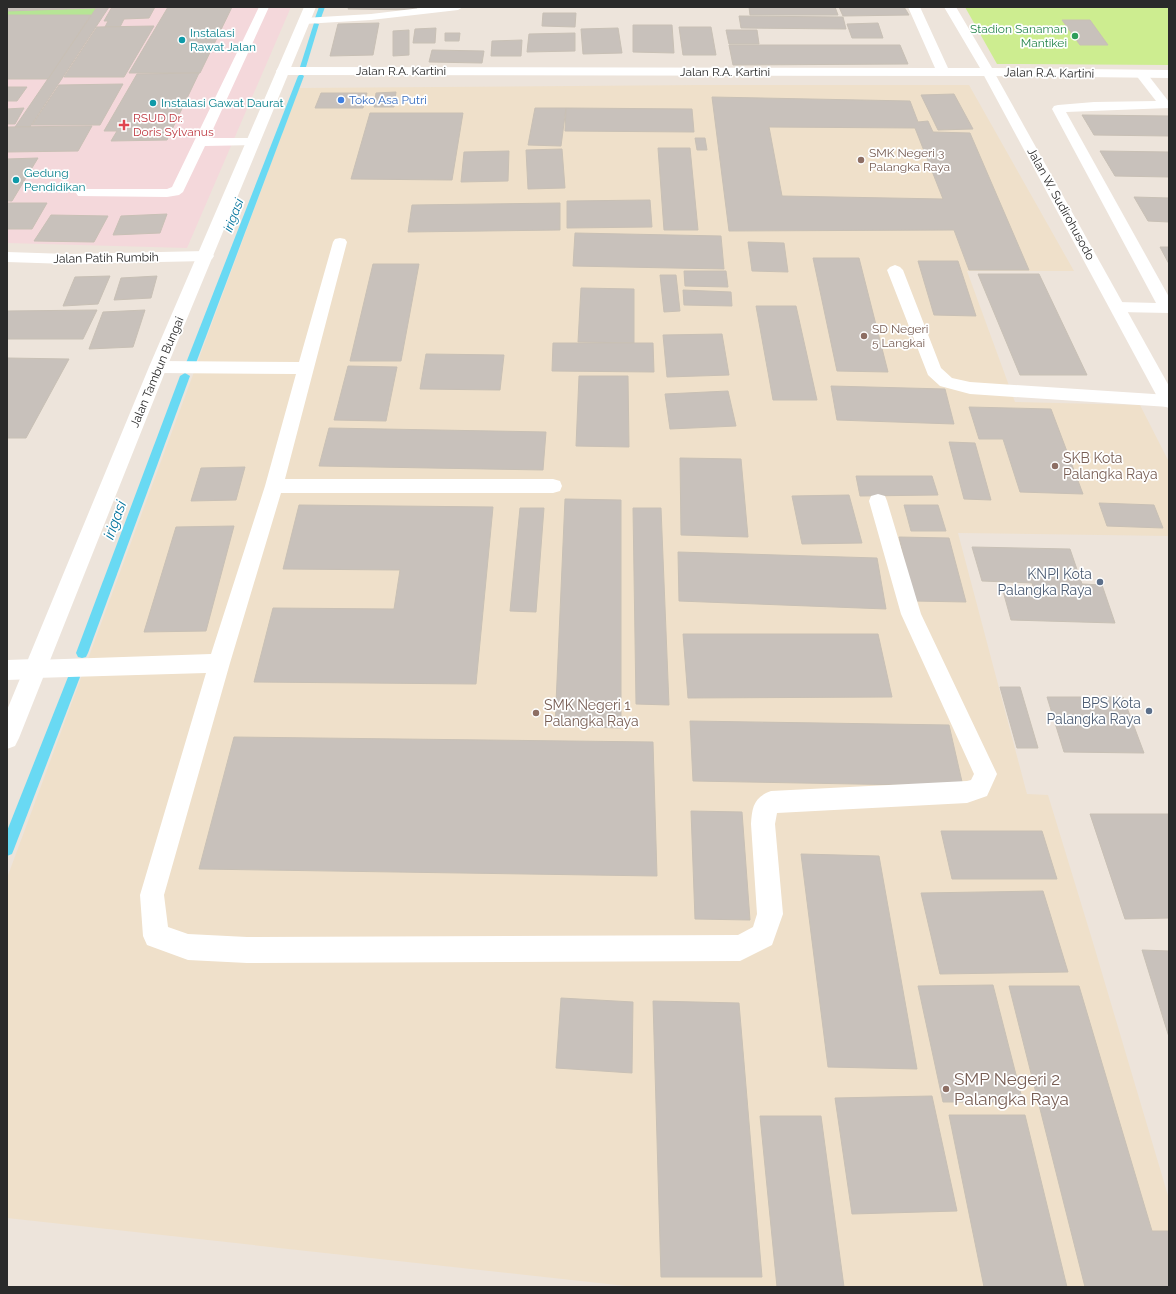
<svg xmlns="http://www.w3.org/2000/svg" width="1176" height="1294" font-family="Raleway,sans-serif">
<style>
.education{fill:#efe0ca}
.medical{fill:#f4d8db}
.green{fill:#b6e595}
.pitch{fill:#cded90}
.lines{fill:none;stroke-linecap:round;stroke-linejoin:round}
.stream{fill:#69d9f3;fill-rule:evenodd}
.building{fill:#c8c1bb;stroke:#c8c0b5;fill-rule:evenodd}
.service{fill:#fff;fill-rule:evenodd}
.minor{fill:#fff;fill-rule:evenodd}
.tertiary{fill:#fff;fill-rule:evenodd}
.secondary{fill:#fff;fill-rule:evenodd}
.leisure-dot{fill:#2e9e5b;stroke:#fff;stroke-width:1.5}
.culture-dot{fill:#0f9aa8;stroke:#fff;stroke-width:1.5}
.shop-dot{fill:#3f7fe0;stroke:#fff;stroke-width:1.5}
.health-dot{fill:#e0444e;stroke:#fff;stroke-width:1.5}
.education-dot{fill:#8d6e63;stroke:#fff;stroke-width:1.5}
.service-dot{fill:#5c6f8a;stroke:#fff;stroke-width:1.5}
.labels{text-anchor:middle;stroke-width:3.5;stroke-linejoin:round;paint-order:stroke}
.far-leisure-label{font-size:12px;fill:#27864d;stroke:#fff;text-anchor:end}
.far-culture-label{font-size:12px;fill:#0d838f;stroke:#fff;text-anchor:start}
.far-street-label{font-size:12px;fill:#2a2a2a;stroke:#fff}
.far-shop-label{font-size:12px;fill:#366cbe;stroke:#fff;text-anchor:start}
.far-health-label{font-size:12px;fill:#be3a42;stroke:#fff;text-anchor:start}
.far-education-label{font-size:12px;fill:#785e54;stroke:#fff;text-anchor:start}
.far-water-label{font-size:13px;font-style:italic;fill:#08769f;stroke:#fff}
.education-label{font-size:14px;fill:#785e54;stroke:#fff;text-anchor:start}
.service-label{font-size:14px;fill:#4e5e75;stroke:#fff;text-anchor:end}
.water-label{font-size:15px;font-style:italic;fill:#08769f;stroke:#fff}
.near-education-label{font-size:17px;fill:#785e54;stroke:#fff;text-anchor:start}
</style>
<rect width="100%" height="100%" fill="#ede4db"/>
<polygon class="education" points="699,85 969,85 1074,271 967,271 1015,402 1140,405 1169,462 1169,536 958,533 1027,794 1048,795 1091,936 1169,1199 1169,1287 635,1287 7,1218 7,878 299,88"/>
<polygon class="medical" points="7,7 291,7 187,248 7,243"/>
<polygon class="green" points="96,8 92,15 7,15 7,11"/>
<polygon class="pitch" points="965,7 1169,7 1169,65 997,64"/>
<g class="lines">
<g class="stream">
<polygon points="319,7 325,7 321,18 318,20 315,18"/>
<polygon points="314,23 319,24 306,67 301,68 300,67"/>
<polygon points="301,74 304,76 196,363 191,366 188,365 186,363 298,76"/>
<polygon points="185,373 190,376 88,653 86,657 82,658 78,657 76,653 180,376"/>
<polygon points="74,672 78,673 80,677 14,849 12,854 7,856 7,831 68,677 70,673"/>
</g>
</g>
<g class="building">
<polygon points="7,7 97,7 96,8 7,11"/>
<polygon points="97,7 109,7 30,127 15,127"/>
<polygon points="112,7 155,7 149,18 124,19 120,27 105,27 108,21 104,21"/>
<polygon points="168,7 232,7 200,73 129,73"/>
<polygon points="349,7 417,7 416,10 348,9"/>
<polygon points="749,7 835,7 838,15 750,15"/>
<polygon points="839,7 904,7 909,15 843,16"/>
<polygon points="543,13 576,13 575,27 542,26"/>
<polygon points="7,15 91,15 48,79 7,79"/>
<polygon points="739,16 843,17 846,29 741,28"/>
<polygon points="1062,20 1090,20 1108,45 1080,45"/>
<polygon points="379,23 373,55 330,56 338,24"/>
<polygon points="878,23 883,38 852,38 847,24"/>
<polygon points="633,25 672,25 674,53 633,52"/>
<polygon points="154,26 124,77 64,77 97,27"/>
<polygon points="679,27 711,27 716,55 683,55"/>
<polygon points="436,28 435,43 413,43 415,29"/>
<polygon points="618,28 622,53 583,54 581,29"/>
<polygon points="409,30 409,55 393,56 393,31"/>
<polygon points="726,30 757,30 759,44 729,44"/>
<polygon points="445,33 460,33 459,41 445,41"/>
<polygon points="575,33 575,51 527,52 529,34"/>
<polygon points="522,40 521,56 491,56 492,41"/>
<polygon points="729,45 900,45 908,64 733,65"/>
<polygon points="432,50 484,51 482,63 429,62"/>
<polygon points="199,73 167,140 111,141 117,131 104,131 137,74"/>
<polygon points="123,84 100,125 32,125 59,85"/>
<polygon points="7,87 27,87 17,101 7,101"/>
<polygon points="396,92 394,107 374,107 376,93"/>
<polygon points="321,93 367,93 363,108 315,108"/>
<polygon points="954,94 973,129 938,130 921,95"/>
<path d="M712 97 910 101 918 122 928 121 933 132 970 133 1029 270H969L954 230 729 231ZM769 127 915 128 943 199 782 196Z"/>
<polygon points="24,108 15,124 7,124 7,109"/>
<polygon points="535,108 566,108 561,146 528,145"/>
<polygon points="566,108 692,109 694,132 565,131"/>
<polygon points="370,113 463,113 452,180 351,179"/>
<polygon points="1082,115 1169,116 1169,136 1094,135"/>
<polygon points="92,126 78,151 7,152 7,127"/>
<polygon points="695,138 705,138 707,150 697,150"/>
<polygon points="658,148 690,148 698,230 664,230"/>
<polygon points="562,149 565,188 528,189 526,150"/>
<polygon points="509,151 508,181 461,182 464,152"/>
<polygon points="1100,151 1169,152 1169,177 1115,176"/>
<polygon points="38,158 12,201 7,201 7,159"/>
<polygon points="1134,197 1169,198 1169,222 1148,221"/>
<polygon points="650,200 652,227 567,228 567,201"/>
<polygon points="7,203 47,203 32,229 7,229"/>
<polygon points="560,203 560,230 408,232 412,205"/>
<polygon points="167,214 160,233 113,235 121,216"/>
<polygon points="51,215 108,216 94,242 34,241"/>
<polygon points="575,233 721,236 724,269 573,266"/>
<polygon points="748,242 784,243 788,272 752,271"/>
<polygon points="1160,247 1169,247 1169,264"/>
<polygon points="813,258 859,258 888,372 837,371"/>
<polygon points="918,261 958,261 976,316 934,315"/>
<polygon points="373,264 419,264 401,361 350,361"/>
<polygon points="684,271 726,271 728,287 685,286"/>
<polygon points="978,274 1039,274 1087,375 1020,375"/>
<polygon points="660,275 676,275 680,311 664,312"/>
<polygon points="110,276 98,304 63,306 75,277"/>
<polygon points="157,276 151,298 114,300 121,278"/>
<polygon points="581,288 634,289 634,343 578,342"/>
<polygon points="683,290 731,292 732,306 684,305"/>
<polygon points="756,306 796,306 817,400 773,400"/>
<polygon points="97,310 83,339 7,339 7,311"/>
<polygon points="145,310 133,347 89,349 103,312"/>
<polygon points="722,334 729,375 667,377 663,335"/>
<polygon points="553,343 653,343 654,372 552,371"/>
<polygon points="426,354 504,355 500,390 420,389"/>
<polygon points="7,358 69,359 26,438 7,438"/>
<polygon points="348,366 397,367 386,421 334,420"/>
<polygon points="579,376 628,376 629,447 576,446"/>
<polygon points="831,386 945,389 954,424 837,420"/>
<polygon points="728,391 736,426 670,429 665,394"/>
<polygon points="969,407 1051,409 1083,494 1020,492 1003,439 979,439"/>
<polygon points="329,428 546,432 543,470 319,466"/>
<polygon points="949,442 975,443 991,500 964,499"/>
<polygon points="680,458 741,459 748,537 681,535"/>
<polygon points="245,467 236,500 191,501 201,468"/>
<polygon points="856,476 932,476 938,495 860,496"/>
<polygon points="849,495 862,543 802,544 792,496"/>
<polygon points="565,499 621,500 621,728 555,726"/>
<polygon points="1099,503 1154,505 1163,528 1107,526"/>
<polygon points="299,505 493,507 476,684 254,682 273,608 394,609 400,570 283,569"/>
<polygon points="904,505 938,505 946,531 911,531"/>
<polygon points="520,508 544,508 536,612 510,611"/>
<polygon points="633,508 661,508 669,705 636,704"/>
<polygon points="234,526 206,631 144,632 176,527"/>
<polygon points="899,537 949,538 966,602 914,601"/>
<polygon points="972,547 1070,549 1082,584 1102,585 1115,623 1011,620 1003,591 1035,592 1032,583 982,581"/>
<polygon points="678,552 877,558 886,609 679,601"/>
<polygon points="683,634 878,634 892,697 688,698"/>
<polygon points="1000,687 1020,687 1038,748 1017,748"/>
<polygon points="1047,697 1123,697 1144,753 1064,752"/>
<polygon points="690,721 949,725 963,786 693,781"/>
<polygon points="234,737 653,742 657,876 199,869"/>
<polygon points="691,811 742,812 750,920 695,919"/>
<polygon points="1090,814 1168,814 1169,918 1125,919"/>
<polygon points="941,831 1042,831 1057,879 952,879"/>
<polygon points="801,854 879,856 917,1069 828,1067"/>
<polygon points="1043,891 1068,972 940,974 921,893"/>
<polygon points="1142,950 1169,951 1169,1037"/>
<polygon points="993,985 1023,1102 943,1102 918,986"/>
<polygon points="1009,986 1079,986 1152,1231 1169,1231 1169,1287 1085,1287"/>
<polygon points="561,998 633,1002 632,1073 556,1068"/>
<polygon points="653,1001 739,1003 762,1277 661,1277"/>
<polygon points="932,1096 957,1211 852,1214 835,1098"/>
<polygon points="949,1115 1025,1115 1067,1287 984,1287"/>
<polygon points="760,1116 821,1116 844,1287 777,1287"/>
</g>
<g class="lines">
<g class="service">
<polygon points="259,7 269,7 209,138 253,138 258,139 260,142 258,145 205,146 183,192 179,195 167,197 78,196 76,193 78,190 83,189 167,189 172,187"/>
<polygon points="429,7 463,7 458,10 371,20 304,24 298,21 304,18 371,14"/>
<polygon points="1141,70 1145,71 1169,102 1169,108 1066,112 1169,297 1169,313 1118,312 1112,311 1110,307 1112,303 1118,302 1156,303 1052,109 1054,106 1058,105 1094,102 1156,101 1135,74 1137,71"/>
<path d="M340 238 345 239 347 242 285 479H553L560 481 562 486 560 491 553 493H281L230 663 164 895 168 927 188 934 247 937 738 935 753 927 757 914 751 824C752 807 754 797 771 791L967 781 971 780 974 774 901 614 869 501 871 496 878 494 885 496 887 501 921 614 997 774 987 796 967 803 777 813 775 824 783 914 772 945 740 961 247 963 188 960 147 945 143 936 140 895 206 673 35 678 27 676 24 669 27 662 35 660 211 654 265 486 296 374 158 373 152 371 150 367 152 363 158 361 299 362 333 242 335 239Z"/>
<polygon points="895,265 900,267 903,270 941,368 952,378 970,382 1169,395 1169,407 970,394 940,386 928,375 887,270 890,267"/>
</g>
<g class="minor">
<polygon points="988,68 992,69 994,72 1169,386 1169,408 1163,406 1160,402 982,72 984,69"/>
<polygon points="206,251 212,253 214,256 212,259 206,261 68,264 7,262 7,252 68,254"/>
<polygon points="35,659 43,662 46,669 43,676 35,679 7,680 7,660"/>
</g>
<polygon class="tertiary" points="908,7 920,7 948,68 980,68 944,7 956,7 992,68 1169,70 1169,78 988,76 282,75 278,74 276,71 278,68 282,67 935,68"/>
<polygon class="secondary" points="304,7 316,7 167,367 19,738 15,746 7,749 7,710 149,367"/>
</g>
<circle class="leisure-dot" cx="1075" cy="36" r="4"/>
<g class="culture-dot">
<circle cx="182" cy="40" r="4"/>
<circle cx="153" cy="103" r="4"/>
<circle cx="16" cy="180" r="4"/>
</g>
<circle class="shop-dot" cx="341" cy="100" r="4"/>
<path class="health-dot" d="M122 119h4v4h4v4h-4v4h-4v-4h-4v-4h4z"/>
<g class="education-dot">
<circle cx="861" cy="160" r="4"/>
<circle cx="864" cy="336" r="4"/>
<circle cx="1055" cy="466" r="4"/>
<circle cx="536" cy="713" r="4"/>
<circle cx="946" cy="1089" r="4"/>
</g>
<g class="service-dot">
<circle cx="1100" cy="582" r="4"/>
<circle cx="1149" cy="711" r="4"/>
</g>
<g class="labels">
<g class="far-leisure-label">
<text x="1067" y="33">Stadion Sanaman<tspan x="1067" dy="14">Mantikei</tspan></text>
</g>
<g class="far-culture-label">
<text x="190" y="37">Instalasi<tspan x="190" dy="14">Rawat Jalan</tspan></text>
<text x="161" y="107">Instalasi Gawat Daurat</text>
<text x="24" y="177">Gedung<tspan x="24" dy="14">Pendidikan</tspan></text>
</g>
<g class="far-street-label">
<text x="401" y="75">Jalan R.A. Kartini</text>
<text x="725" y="76">Jalan R.A. Kartini</text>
<text transform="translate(1049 73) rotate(1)" y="4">Jalan R.A. Kartini</text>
<text transform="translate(1061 204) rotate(61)" y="4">Jalan W. Sudirohusodo</text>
<text transform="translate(106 258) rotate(-1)" y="4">Jalan Patih Rumbih</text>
<text transform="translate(157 372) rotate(-67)" y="4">Jalan Tambun Bungai</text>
</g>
<g class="far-shop-label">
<text x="349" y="104">Toko Asa Putri</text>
</g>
<g class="far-health-label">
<text x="133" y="122">RSUD Dr.<tspan x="133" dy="14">Doris Sylvanus</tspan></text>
</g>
<g class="far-education-label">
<text x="869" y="157">SMK Negeri 3<tspan x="869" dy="14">Palangka Raya</tspan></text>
<text x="872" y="333">SD Negeri<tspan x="872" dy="14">5 Langkai</tspan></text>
</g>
<g class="far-water-label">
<text transform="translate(233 215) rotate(-69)" y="5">irigasi</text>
</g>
<g class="education-label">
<text x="1063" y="463">SKB Kota<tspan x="1063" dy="16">Palangka Raya</tspan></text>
<text x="544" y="710">SMK Negeri 1<tspan x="544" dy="16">Palangka Raya</tspan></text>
</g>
<g class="service-label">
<text x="1092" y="579">KNPI Kota<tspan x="1092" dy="16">Palangka Raya</tspan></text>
<text x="1141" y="708">BPS Kota<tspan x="1141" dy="16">Palangka Raya</tspan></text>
</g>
<g class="water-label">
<text transform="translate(115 520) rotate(-70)" y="5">irigasi</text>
</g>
<g class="near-education-label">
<text x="954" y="1085">SMP Negeri 2<tspan x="954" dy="20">Palangka Raya</tspan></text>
</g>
</g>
<rect width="1176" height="1294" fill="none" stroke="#2a2a2a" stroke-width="16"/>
</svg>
